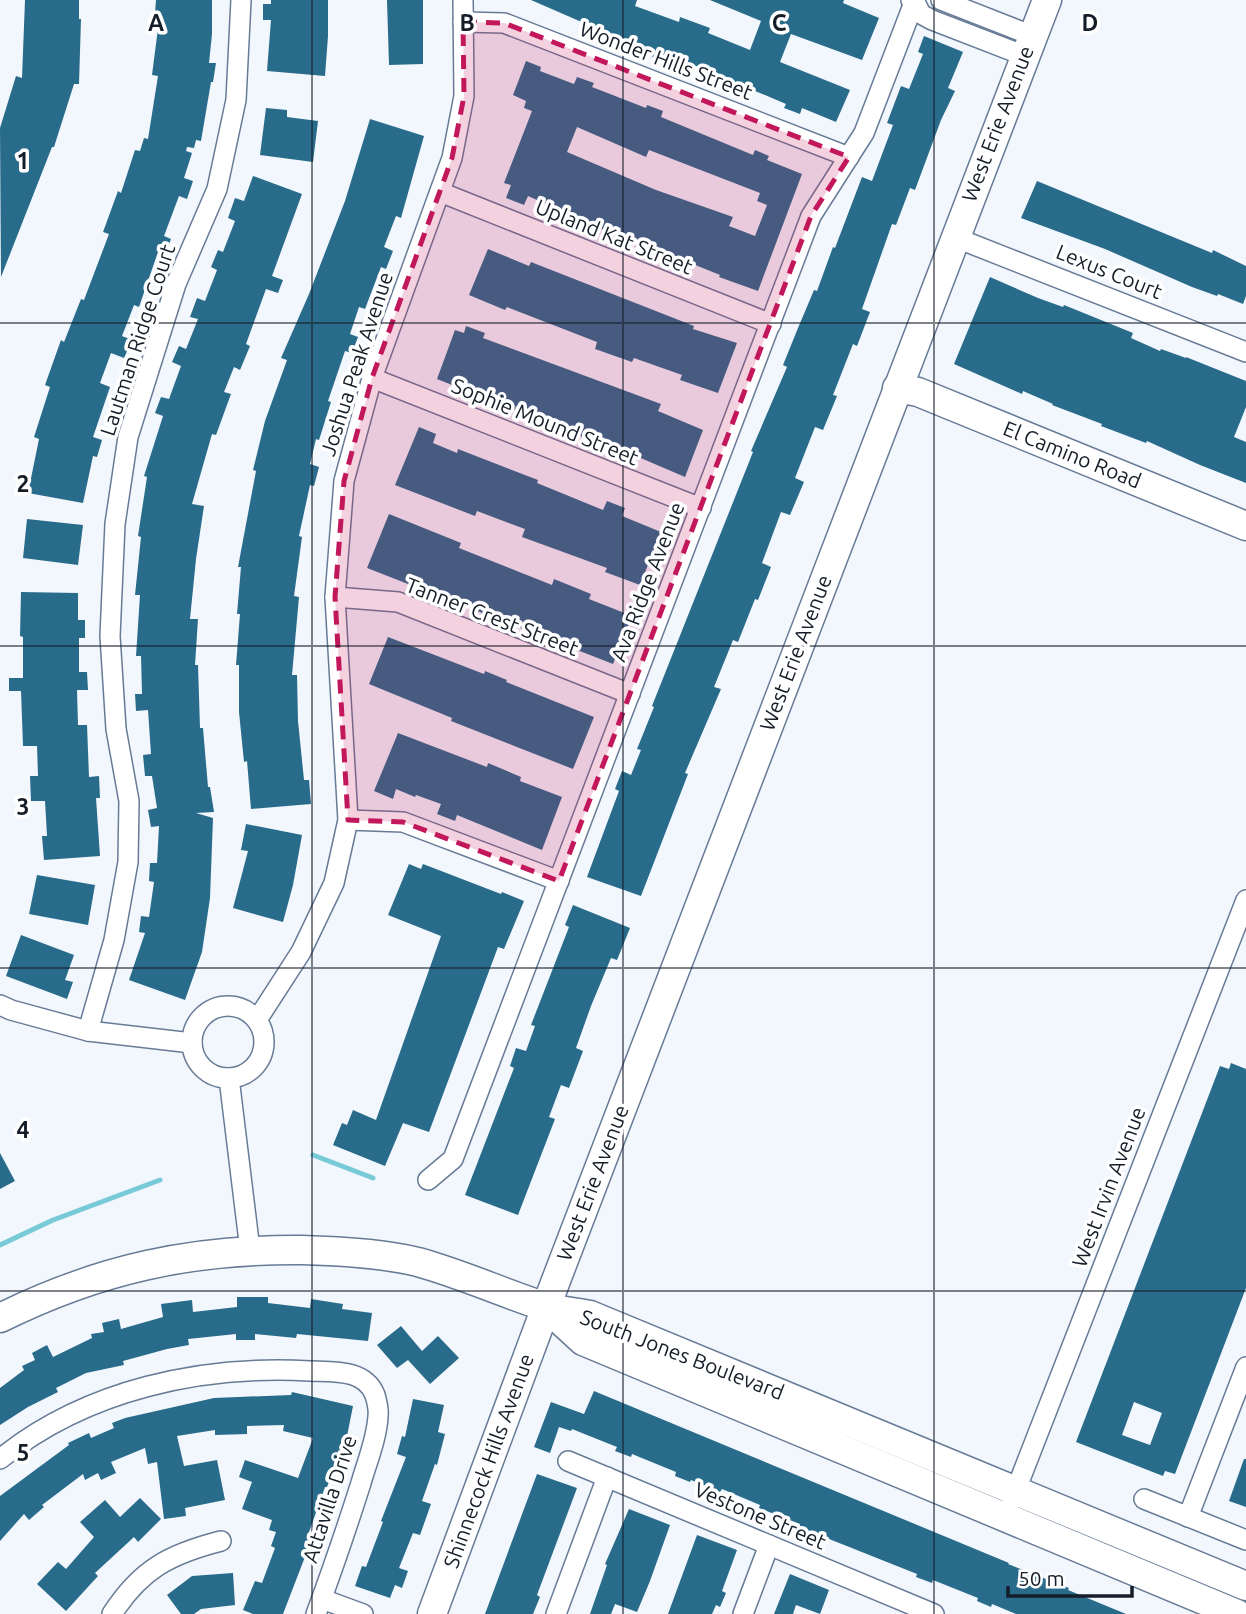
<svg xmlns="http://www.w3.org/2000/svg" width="1246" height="1614" font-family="Ubuntu,sans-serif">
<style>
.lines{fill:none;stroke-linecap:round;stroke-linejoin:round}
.stream{stroke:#78cbd6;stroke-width:5}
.building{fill:#296b8a;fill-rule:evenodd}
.street-casing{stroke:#677b97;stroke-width:22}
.secondary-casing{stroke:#677b97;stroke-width:31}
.street{stroke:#fff;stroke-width:19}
.secondary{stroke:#fff;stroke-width:28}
.marked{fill:#c2185b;fill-opacity:0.2;stroke:#c2185b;stroke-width:5;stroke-dasharray:14 9;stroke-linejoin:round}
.grid{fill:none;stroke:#151d28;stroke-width:2;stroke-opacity:0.55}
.labels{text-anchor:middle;stroke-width:7;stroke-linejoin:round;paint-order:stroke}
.street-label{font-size:21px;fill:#151d28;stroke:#fff}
.grid-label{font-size:23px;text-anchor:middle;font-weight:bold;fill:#151d28;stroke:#fff;stroke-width:7;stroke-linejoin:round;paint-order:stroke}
</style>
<rect width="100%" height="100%" fill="#f2f7fd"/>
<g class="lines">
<g class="stream">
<polyline points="313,1155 373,1178"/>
<polyline points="0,1245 53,1220 160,1180"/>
</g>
</g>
<g class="building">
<polygon points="25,0 79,0 79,19 81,19 79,84 74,84 54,147 52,147 1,277 0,128 16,76 22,78"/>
<polygon points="156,0 212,0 212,34 209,63 216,63 213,82 211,82 201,141 196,140 194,148 187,147 186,151 192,153 184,178 193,181 187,199 179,196 164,236 171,239 165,255 158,252 139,307 134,305 122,336 132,340 124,358 111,353 100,383 110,387 93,437 102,440 97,457 93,456 83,503 28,493 39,439 34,437 50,387 45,385 61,340 64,342 81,299 84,300 109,234 103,232 118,191 121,193 135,150 140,151 144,138 148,139 158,76 152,75 160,13 155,13"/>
<polygon points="271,0 328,0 328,36 325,76 267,71 271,20 263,20 263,4 271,4"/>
<polygon points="387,0 423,0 423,64 389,65"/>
<polygon points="531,0 637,0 635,6 679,22 680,17 710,28 708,33 750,50 761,21 710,0 844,0 843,3 879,18 862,60 791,34 780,62 850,90 836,122 802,108 800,114 784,108 786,104 696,66 661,54 659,59 638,51 639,47"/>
<polygon points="924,36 963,52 948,88 955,91 941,120 915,190 910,188 896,225 892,224 862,309 870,312 857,346 853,344 833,395 837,396 823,430 815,427 795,478 804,482 790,515 781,512 762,563 771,567 758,600 755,599 738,642 733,640 714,687 721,689 685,773 688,774 641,896 587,877 619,791 615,789 622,771 631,775 641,750 637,749 654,707 652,706 753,452 751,451 787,367 783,365 798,328 814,290 817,291 833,247 835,248 862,177 872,181 893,125 887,123 901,86 909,89 923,54 918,52"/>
<path d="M526 61 541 67 540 71 574 84 577 77 594 83 592 87 646 108 647 105 663 111 661 117 753 155 755 150 769 156 767 160 802 174 758 291 719 277 720 275 673 256 670 262 652 255 655 247 631 237 629 241 528 196 524 205 506 198 511 185 504 183 532 111 524 108 526 101 513 95ZM577 127 646 157 649 150 760 193 757 201 767 205 755 236 729 226 733 217 656 190 567 152Z"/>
<polygon points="266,108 287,110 287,117 318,121 313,162 260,155"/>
<polygon points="370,119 424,136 401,218 396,216 384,247 393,251 386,269 381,267 365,309 359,307 350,334 358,337 352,353 345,351 328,401 331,402 319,440 316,439 310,464 319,467 314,486 310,485 299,536 302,537 294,596 299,597 292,675 297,675 298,721 304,780 309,780 311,804 251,809 247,761 244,762 239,712 239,665 236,665 240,614 237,614 241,567 238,567 256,471 253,470 265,421 287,360 281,358 309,294 345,201"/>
<polygon points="253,176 302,194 272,276 283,280 278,293 266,289 246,344 250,346 240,370 234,367 224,392 231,394 216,435 212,434 192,504 204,506 196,559 190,619 198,619 195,665 198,665 200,728 203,728 208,787 210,787 214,812 196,813 213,818 210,898 202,952 185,1000 129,980 145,933 139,932 141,916 149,917 154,882 149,881 150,863 157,863 159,826 151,827 148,810 157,808 152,776 145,776 143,755 151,754 148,710 136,711 135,694 142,694 141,656 136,656 140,595 135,595 141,537 138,536 147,477 144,476 163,416 155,413 161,397 169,399 181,366 172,362 179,346 186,349 198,319 190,317 197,298 205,301 217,270 211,267 218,250 223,252 235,221 228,218 235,198 244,201"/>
<polygon points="1037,181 1212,253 1213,250 1246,266 1246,296 1243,304 1218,294 1217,296 1192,287 1105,249 1021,218"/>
<polygon points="488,249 529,266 531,262 694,326 693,329 737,343 718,393 680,380 682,375 634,358 632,362 595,349 597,342 507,307 505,310 469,295"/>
<polygon points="990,277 1038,298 1063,307 1064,305 1133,333 1131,338 1160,351 1161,349 1186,358 1186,357 1246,381 1246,407 1234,437 1246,442 1246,483 1200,465 1147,441 1146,443 1101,426 1102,424 1052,405 1053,404 1023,391 1022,394 954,364"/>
<polygon points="466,326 485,333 483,338 661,404 658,411 703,430 685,477 601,441 600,444 558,427 555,433 538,425 541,416 516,406 515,410 437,379 455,330 464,333"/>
<polygon points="419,427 436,434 433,443 457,453 458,449 538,480 537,483 603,510 607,501 625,508 622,516 661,532 640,585 605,572 607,568 522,537 525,529 477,511 475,516 395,485"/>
<polygon points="389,514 461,543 459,548 552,585 554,579 591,594 589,599 632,616 613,664 367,568"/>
<polygon points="27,519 83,525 78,565 23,558"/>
<polygon points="21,592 78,593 78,620 85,620 85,638 79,638 79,672 87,672 88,690 77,690 78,725 87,725 89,777 99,776 100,798 96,798 100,856 44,860 42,836 47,836 45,801 31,801 30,776 38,776 37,746 23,746 21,691 9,691 9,678 23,678 23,637 20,636"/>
<polygon points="388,637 484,674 485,671 507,680 506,682 594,717 573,769 451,721 452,718 369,684"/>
<polygon points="398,733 487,767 488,763 521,777 520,781 562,797 542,850 457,815 455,821 437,814 441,804 416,795 415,797 396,789 393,799 374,791"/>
<polygon points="246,824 302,835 293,885 283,922 233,908 248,851 241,850"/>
<polygon points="409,864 421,869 423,864 501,894 502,892 524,901 504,949 498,947 429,1132 403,1123 385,1166 333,1145 342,1123 347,1125 353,1110 376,1120 441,936 388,915"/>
<polygon points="37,875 95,885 88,925 29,914"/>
<polygon points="573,905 630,928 617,960 611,958 591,1006 576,1048 583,1051 569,1088 561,1085 549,1117 555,1119 518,1215 465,1195 514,1068 510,1066 516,1048 526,1051 535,1026 531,1025 569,927 565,925"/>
<polygon points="21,935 74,955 65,980 73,982 67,999 6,976"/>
<path d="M1231 1063 1246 1069V1288L1175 1474 1165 1471 1163 1476 1076 1442 1220 1066 1229 1069ZM1134 1402 1162 1413 1150 1445 1122 1435Z"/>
<polygon points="0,1153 15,1181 0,1189"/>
<polygon points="237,1297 268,1297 268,1303 310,1308 311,1299 343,1304 342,1309 372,1313 368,1341 297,1334 296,1338 255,1334 255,1340 236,1340 236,1334 188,1339 189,1345 167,1349 123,1361 124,1365 86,1373 56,1388 58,1392 28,1407 0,1425 0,1388 24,1370 22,1366 35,1360 32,1353 47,1345 53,1357 92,1338 91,1334 104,1332 102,1323 119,1319 121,1329 163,1317 161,1304 192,1300 193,1312 237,1307"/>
<polygon points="401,1326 422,1351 438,1336 459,1358 430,1384 408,1360 397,1368 377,1345"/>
<polygon points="594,1391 1009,1563 1008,1564 1069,1588 1068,1590 1126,1614 1016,1614 992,1604 991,1607 977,1601 978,1598 933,1580 932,1583 916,1577 917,1574 799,1527 800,1524 759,1508 760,1505 722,1489 720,1492 691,1480 690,1482 675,1476 676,1472 632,1454 631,1457 615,1451 617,1447 572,1429 571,1431 559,1427 550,1453 534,1447 551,1402 584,1414"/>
<polygon points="292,1392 353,1406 345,1446 343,1445 327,1487 325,1487 308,1535 313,1536 283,1614 253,1614 243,1610 255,1581 262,1583 275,1548 271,1546 276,1532 269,1530 272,1520 242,1509 252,1482 239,1477 245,1460 298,1478 313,1438 283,1431 284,1425 247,1426 247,1434 215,1435 215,1430 177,1436 184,1466 217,1460 225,1500 185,1508 186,1516 164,1519 157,1462 148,1464 145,1448 111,1462 116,1473 101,1480 98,1473 85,1480 83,1474 42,1505 44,1507 29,1520 24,1514 0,1541 0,1496 69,1445 68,1443 89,1433 91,1438 114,1428 112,1423 125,1418 214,1398 291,1395"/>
<polygon points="413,1399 444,1405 438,1432 445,1434 437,1465 435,1464 422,1501 431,1504 420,1535 413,1533 399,1568 408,1571 402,1588 395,1585 390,1598 355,1586 362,1566 366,1567 383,1522 381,1521 406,1457 397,1454 402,1436 405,1437"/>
<polygon points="1244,1459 1246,1459 1246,1507 1229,1501"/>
<polygon points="537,1474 577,1488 537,1595 540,1597 533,1614 485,1614"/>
<polygon points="140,1498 161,1519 138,1542 134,1537 95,1573 98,1576 66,1611 37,1584 58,1562 66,1569 94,1537 80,1522 105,1500 120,1517"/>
<polygon points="629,1509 670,1525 650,1581 637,1612 615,1604 611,1614 590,1614 607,1565 605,1564"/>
<polygon points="697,1535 737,1550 722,1591 726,1593 720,1607 716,1605 712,1614 668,1614"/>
<polygon points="233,1573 235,1605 201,1609 194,1614 181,1614 167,1595 192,1576"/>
<polygon points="790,1574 829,1590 820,1614 796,1605 793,1614 774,1614"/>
</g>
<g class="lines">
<g class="street-casing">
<g id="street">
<polyline points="911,0 915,2 921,14 932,20 1025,56"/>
<polyline points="941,0 1033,36"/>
<polyline points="463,22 504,23 849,157"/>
<polyline points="440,192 771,324"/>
<polyline points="954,237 1246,352"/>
<polyline points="372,378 701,508"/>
<polyline points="335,597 398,602 630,694"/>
<polyline points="348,820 403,822 559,881"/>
<polyline points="0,1005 11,1010 88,1031 192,1043"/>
<circle cx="228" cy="1042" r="36"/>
<polyline points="257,1020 301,952 334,883 348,820 335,597 344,481 372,378 452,158 464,96 463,0"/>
<polyline points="88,1031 114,940 128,862 129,801 116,729 110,636 115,524 128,437 176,284 217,189 236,100 241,0"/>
<polyline points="229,1078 250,1250"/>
<polyline points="428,1180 453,1159 811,216 864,133 915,0"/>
<path d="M0 1459C87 1389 202 1365 310 1371 334 1372 365 1369 375 1395 377 1402 379 1409 378 1416 377 1438 367 1462 361 1483 347 1527 332 1571 316 1614"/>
<polyline points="568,1461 934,1614"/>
<polyline points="1144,1499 1246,1540"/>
<polyline points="1012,1500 1246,900"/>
<polyline points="1188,1517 1246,1367"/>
<polyline points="322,1599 363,1614"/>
<path d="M112 1614C141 1569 170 1554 221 1541"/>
<polyline points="556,1614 607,1477"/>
<polyline points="743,1614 769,1545"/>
</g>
</g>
<g class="secondary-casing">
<g id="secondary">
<polyline points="897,388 918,392 1246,526"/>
<polyline points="546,1307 583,1341 1237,1614"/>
<path d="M0 1318C99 1269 191 1249 302 1250 340 1251 381 1253 418 1262 461 1274 501 1292 543 1306 558 1311 575 1312 590 1315L1246 1586"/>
<polyline points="432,1614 555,1283 1047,0"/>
</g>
</g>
<use href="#street" class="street"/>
<use href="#secondary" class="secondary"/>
</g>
<path class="marked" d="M463 22 504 23 849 157 811 216 559 881 403 822 348 820 335 597 344 481 372 378 452 158 464 96Z"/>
<path class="grid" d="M312 0V1614M623 0V1614M934 0V1614M0 323H1246M0 646H1246M0 968H1246M0 1291H1246"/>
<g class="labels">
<g class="street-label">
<text transform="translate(666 61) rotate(21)" y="7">Wonder Hills Street</text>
<text transform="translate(998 124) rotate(-69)" y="7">West Erie Avenue</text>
<text transform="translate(614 237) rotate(22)" y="7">Upland Kat Street</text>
<text transform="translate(1109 272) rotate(22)" y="7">Lexus Court</text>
<text transform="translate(138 340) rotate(-72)" y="7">Lautman Ridge Court</text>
<text transform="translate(357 364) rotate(-72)" y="7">Joshua Peak Avenue</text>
<text transform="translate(545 422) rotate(22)" y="7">Sophie Mound Street</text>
<text transform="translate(1072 455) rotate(22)" y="7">El Camino Road</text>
<text transform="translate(648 582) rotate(-69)" y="7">Ava Ridge Avenue</text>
<text transform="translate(492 617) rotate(21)" y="7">Tanner Crest Street</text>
<text transform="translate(796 653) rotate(-69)" y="7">West Erie Avenue</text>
<text transform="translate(593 1183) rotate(-69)" y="7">West Erie Avenue</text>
<text transform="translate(1109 1187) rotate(-69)" y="7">West Irvin Avenue</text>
<text transform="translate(682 1355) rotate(21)" y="7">South Jones Boulevard</text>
<text transform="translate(489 1461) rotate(-70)" y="7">Shinnecock Hills Avenue</text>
<text transform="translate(330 1499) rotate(-72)" y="7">Attavilla Drive</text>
<text transform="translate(760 1516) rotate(23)" y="7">Vestone Street</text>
</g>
</g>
<g class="grid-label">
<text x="156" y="31">A</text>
<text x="467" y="31">B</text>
<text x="779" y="31">C</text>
<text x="1090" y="31">D</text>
<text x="23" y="169">1</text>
<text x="23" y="492">2</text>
<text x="23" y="815">3</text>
<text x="23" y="1138">4</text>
<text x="23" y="1461">5</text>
</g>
<path d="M1008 1586v10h124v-10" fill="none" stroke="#151d28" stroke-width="3.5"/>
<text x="1018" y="1586" font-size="21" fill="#151d28" stroke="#ffffff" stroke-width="5" paint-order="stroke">50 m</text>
</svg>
